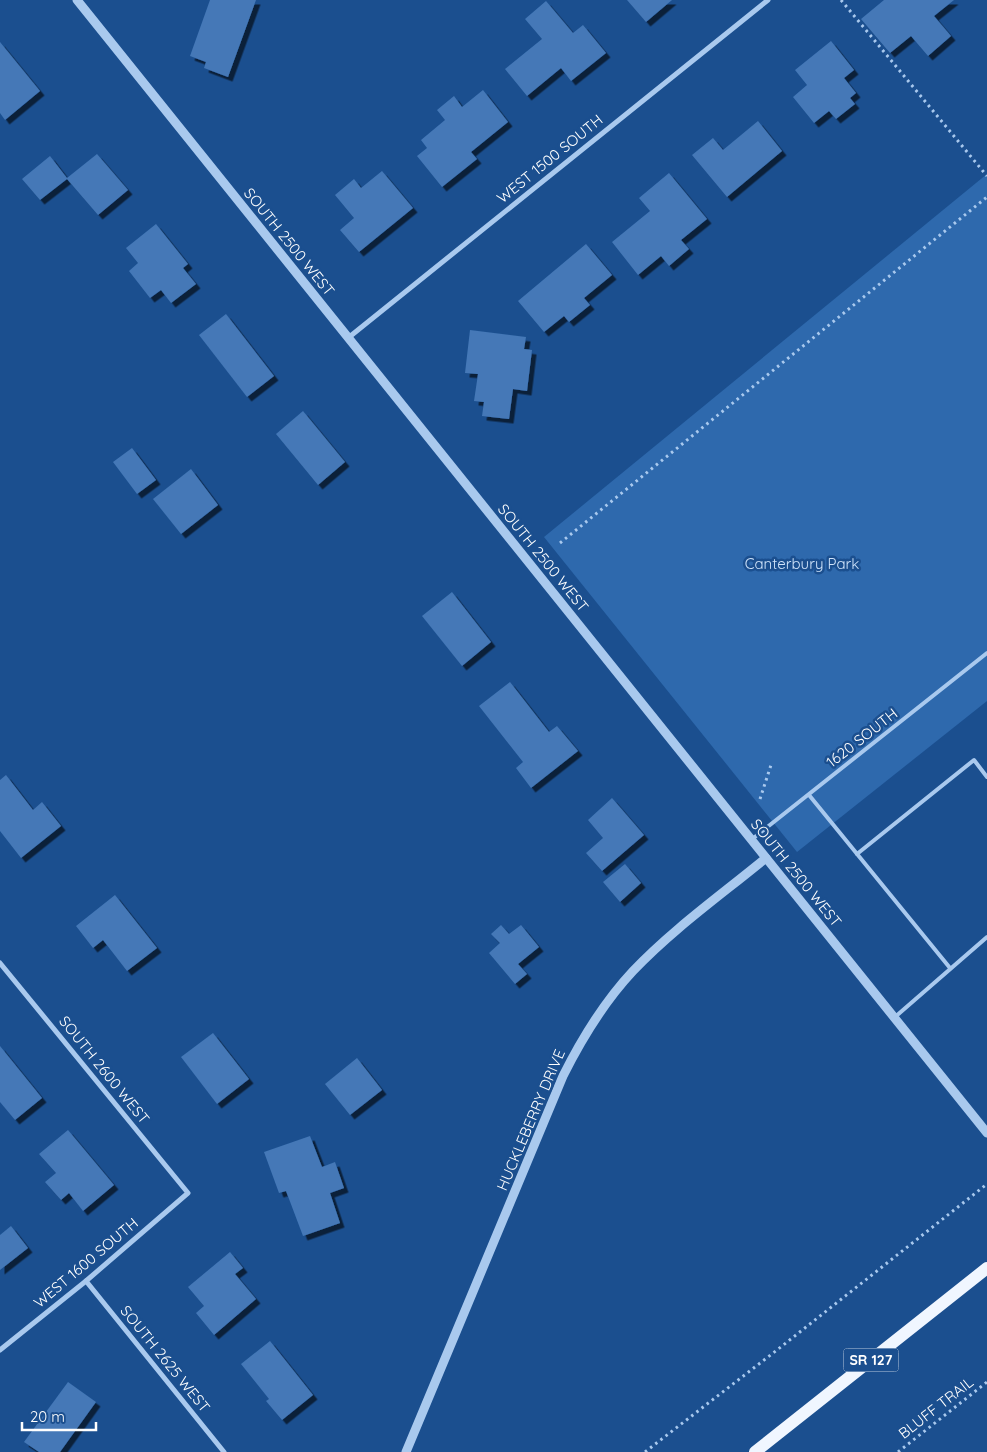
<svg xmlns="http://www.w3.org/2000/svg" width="987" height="1452" font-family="Quicksand,sans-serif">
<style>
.green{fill:#2e69ad}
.building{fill:#4478b7;filter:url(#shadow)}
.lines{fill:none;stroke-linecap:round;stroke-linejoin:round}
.path{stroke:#a9c9ee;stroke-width:3;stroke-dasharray:2.5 4;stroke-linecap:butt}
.service{stroke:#a9c9ee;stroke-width:4}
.minor{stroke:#a9c9ee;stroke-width:5}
.tertiary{stroke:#a9c9ee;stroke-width:9}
.primary{stroke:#f0f6ff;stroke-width:12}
.labels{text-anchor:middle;stroke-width:5;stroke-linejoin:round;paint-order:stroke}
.shield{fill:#1b4f8f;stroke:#bbcadd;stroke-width:1}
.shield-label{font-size:14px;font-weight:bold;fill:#fff}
.street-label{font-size:15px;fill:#fff;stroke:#1b4f8f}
.park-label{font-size:15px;fill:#cfe3fa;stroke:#1b4f8f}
</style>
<defs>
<filter id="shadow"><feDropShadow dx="4.5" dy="4.5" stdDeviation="0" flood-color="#0009"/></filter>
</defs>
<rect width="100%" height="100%" fill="#1b4f8f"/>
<polygon class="green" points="987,174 987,701 797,852 544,537"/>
<g class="building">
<polygon points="210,0 256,0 228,77 204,68 206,62 190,56"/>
<polygon points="627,0 672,0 646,22"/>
<polygon points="884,0 954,0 934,16 951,36 928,56 911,36 890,53 861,19"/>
<polygon points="546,1 573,33 583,25 606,53 571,81 561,68 527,96 505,69 542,39 525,19"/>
<polygon points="831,41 854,70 844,78 856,93 850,98 855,104 836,119 829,111 814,123 793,97 807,85 795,70"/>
<polygon points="0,42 40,91 5,120 0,113"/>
<polygon points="483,90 508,122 471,152 477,159 442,187 417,156 427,148 421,140 445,120 437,110 454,96 462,107"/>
<polygon points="758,121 782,151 727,197 692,155 713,138 723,150"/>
<polygon points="97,154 128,190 98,215 67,179 40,200 22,179 50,156 67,178"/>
<polygon points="382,171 413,208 359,252 340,230 354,218 335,195 354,179 361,188"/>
<polygon points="669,173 707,219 681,240 689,249 669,266 661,256 638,275 612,242 650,211 639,198"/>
<polygon points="156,224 188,264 183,268 196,284 171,303 161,290 150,298 129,271 138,263 126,248"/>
<polygon points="586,244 612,275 584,298 590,305 569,322 564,316 544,332 518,301"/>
<polygon points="226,314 274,376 247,397 199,335"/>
<polygon points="470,330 526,337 524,349 532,350 527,391 513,389 509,419 482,416 484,402 474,401 478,374 465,373"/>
<polygon points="303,411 345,462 318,485 276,434"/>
<polygon points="132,448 156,480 137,494 113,462"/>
<polygon points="191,469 218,505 181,534 153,499"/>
<polygon points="452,592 491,642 462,666 422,616"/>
<polygon points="510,682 549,732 557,726 578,751 531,788 516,768 523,762 479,706"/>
<polygon points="6,775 33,810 42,802 61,826 21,858 0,831 0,780"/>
<polygon points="612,798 644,835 602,871 586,853 603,838 588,820"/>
<polygon points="625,864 641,883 620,902 603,882"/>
<polygon points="115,895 157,948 127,971 103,940 93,948 76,926"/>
<polygon points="501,925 509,934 521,925 539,947 518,964 527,974 515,984 489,953 500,943 491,934"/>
<polygon points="213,1033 249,1079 217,1104 181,1057"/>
<polygon points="0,1046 42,1098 15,1120 0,1102"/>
<polygon points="357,1058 382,1090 350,1115 325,1084"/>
<polygon points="68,1130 114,1185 83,1211 69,1193 61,1200 45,1182 56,1173 39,1154"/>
<polygon points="310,1136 322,1167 335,1162 344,1188 330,1193 340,1223 303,1236 286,1191 279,1193 264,1152"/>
<polygon points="11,1226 28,1248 0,1270 0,1235"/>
<polygon points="230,1252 243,1268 235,1274 256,1299 214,1335 196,1313 204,1306 188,1287"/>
<polygon points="270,1341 313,1395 282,1420 266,1401 269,1399 241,1364"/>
<polygon points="68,1382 96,1402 60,1452 39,1452 24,1442"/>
</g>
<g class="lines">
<g class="path">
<polyline points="841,0 987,176"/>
<polyline points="560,543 987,197"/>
<polyline points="760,799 771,765"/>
<polyline points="645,1452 777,1350 987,1184"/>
<polyline points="898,1452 987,1382"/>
</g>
<g class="service">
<polyline points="809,795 950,968"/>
<polyline points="751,840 987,653"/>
<polyline points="857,854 974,760 987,777"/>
<polyline points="895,1017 987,937"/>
</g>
<g class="minor">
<polyline points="348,338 768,0"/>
<polyline points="0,963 188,1193 86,1281 0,1350"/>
<polyline points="86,1281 224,1452"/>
</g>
<g class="tertiary">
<polyline points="77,0 987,1133"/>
<path d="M406 1452 563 1076C582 1038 604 1002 633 971 673 929 721 895 766 858"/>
</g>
<polyline class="primary" points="755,1452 987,1268"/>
</g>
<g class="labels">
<rect class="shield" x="843.5" y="1348.5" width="55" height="23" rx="4"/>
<g class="shield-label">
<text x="871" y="1365">SR 127</text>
</g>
<g class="street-label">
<text transform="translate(550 159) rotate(-39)" y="5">WEST 1500 SOUTH</text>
<text transform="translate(289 242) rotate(51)" y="5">SOUTH 2500 WEST</text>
<text transform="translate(543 558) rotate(51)" y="5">SOUTH 2500 WEST</text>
<text transform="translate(862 738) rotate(-38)" y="5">1620 SOUTH</text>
<text transform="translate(796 873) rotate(51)" y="5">SOUTH 2500 WEST</text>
<text transform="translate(104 1070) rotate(51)" y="5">SOUTH 2600 WEST</text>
<text transform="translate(531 1120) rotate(-67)" y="5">HUCKLEBERRY DRIVE</text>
<text transform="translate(86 1263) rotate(-40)" y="5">WEST 1600 SOUTH</text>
<text transform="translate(165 1359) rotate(51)" y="5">SOUTH 2625 WEST</text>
<text transform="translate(936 1408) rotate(-38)" y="5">BLUFF TRAIL</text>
</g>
<g class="park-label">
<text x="802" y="569">Canterbury Park</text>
</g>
</g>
<path d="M22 1422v8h74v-8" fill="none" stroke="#ffffff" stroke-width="2.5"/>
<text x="30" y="1422" font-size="15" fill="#ffffff" stroke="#1b4f8f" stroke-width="4" paint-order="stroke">20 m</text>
</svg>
